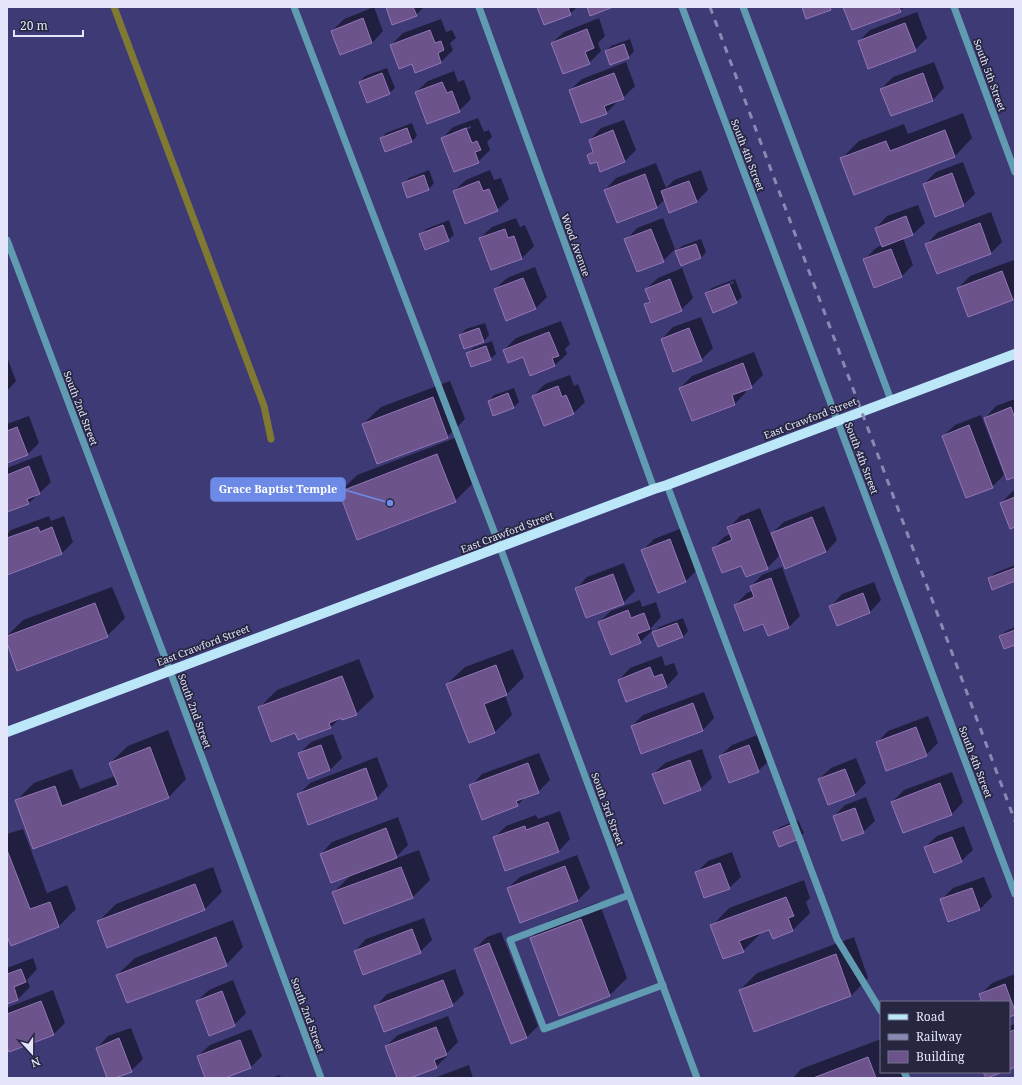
<svg xmlns="http://www.w3.org/2000/svg" width="1022" height="1085" font-family="'Noto Serif',serif">
<style>
.shadow{fill:#0007;fill-rule:evenodd}
.lines{fill:none;stroke-linecap:round;stroke-linejoin:round}
.stream{stroke:#7f7931;stroke-width:7}
.building{fill:#6d538c;stroke:#9376b6}
.minor{stroke:#619bb1;stroke-width:7}
.major{stroke:#bbe7f9;stroke-width:10}
.rail{stroke:#8a89b3;stroke-width:3;stroke-dasharray:7 7;stroke-linecap:butt}
.labels{text-anchor:middle;stroke-width:3.5;stroke-linejoin:round;paint-order:stroke}
.street-label{font-size:10px;fill:#e4e5fb;stroke:#272641}
.leader{fill:none;stroke:#6d8ae6;stroke-width:1.5}
.callout-dot{fill:#6d8ae6;stroke:#272641;stroke-width:1.5}
.callout{fill:#6d8ae6;stroke:#6d8ae6;stroke-width:1.5}
.callout-label{font-size:11px;text-anchor:middle;font-weight:bold;fill:#fff}
</style>
<rect width="100%" height="100%" fill="#3e3a76"/>
<g class="shadow">
<polygon points="374,7 383,31 372,43 332,31 344,19"/>
<polygon points="387,7 424,7 416,15"/>
<polygon points="538,7 577,7 570,14"/>
<polygon points="844,7 904,7 900,11"/>
<polygon points="917,12 927,38 915,50 859,41 870,30"/>
<polygon points="599,18 605,36 598,43 601,51 589,63 552,43 564,32"/>
<polygon points="441,19 446,32 452,30 456,38 450,43 453,50 441,62 416,71 412,62 391,45 403,33"/>
<polygon points="630,39 634,51 629,57 610,64 606,51 611,46"/>
<polygon points="626,62 635,86 623,98 618,100 618,101 606,113 570,90 582,79"/>
<polygon points="934,62 944,88 933,100 891,115 881,89 893,77"/>
<polygon points="387,68 395,88 389,93 360,82 365,76"/>
<polygon points="454,71 458,82 464,80 471,99 459,111 416,92 428,81"/>
<polygon points="963,113 972,138 955,156 855,194 841,159 859,141 904,124 908,134"/>
<path d="M478 118 484 132 489 130 492 137 487 142 490 150 478 162 442 139 453 127ZM471 126V128L454 134V132Z"/>
<polygon points="624,120 636,150 624,162 588,155 594,150 590,140 601,128"/>
<polygon points="412,123 417,136 412,141 386,151 381,138 386,133"/>
<polygon points="963,162 975,194 963,205 924,184 936,172"/>
<polygon points="656,163 666,188 674,180 701,170 708,190 697,201 665,199 657,207 605,190 616,178"/>
<polygon points="429,170 434,183 429,189 408,196 403,184 409,178"/>
<polygon points="490,170 494,180 501,178 509,199 497,210 454,191 466,180"/>
<polygon points="918,205 925,223 913,234 903,238 913,265 901,277 865,259 876,248 882,245 876,228 887,216"/>
<polygon points="991,212 1002,242 991,253 927,244 938,232"/>
<polygon points="516,218 520,227 525,225 534,246 522,258 491,269 480,238 492,227"/>
<polygon points="663,218 675,249 663,261 626,240 637,228"/>
<polygon points="449,220 454,235 448,240 421,234 426,229"/>
<polygon points="701,239 706,252 701,258 676,251 682,246"/>
<polygon points="1014,260 1015,262 1015,297 1013,299 969,315 958,288 970,276"/>
<polygon points="535,267 547,297 535,309 495,289 507,278"/>
<polygon points="682,268 693,298 681,310 645,304 650,299 646,289 658,278"/>
<path d="M735 279 742 297 736 302 706 293 712 288ZM734 281V283L712 292V290Z"/>
<polygon points="701,317 713,348 701,360 662,339 673,327"/>
<polygon points="561,321 570,344 565,349 567,354 555,365 531,375 524,356 504,350 516,338"/>
<polygon points="485,323 489,335 484,341 460,335 466,329"/>
<polygon points="492,341 496,354 490,359 468,354 473,348"/>
<polygon points="754,352 763,375 751,387 745,389 746,392 735,404 693,420 680,388 692,376"/>
<polygon points="7,357 16,381 7,391"/>
<polygon points="570,375 574,386 578,384 585,402 573,414 533,396 545,384"/>
<polygon points="450,381 465,419 447,437 363,424 381,407"/>
<polygon points="514,388 519,402 514,407 489,401 494,395"/>
<polygon points="1015,399 1015,476 985,418 996,406"/>
<polygon points="981,415 1004,475 992,487 943,436 955,425"/>
<polygon points="29,416 39,443 27,455 7,462 7,424"/>
<polygon points="455,438 472,484 455,501 340,492 357,475"/>
<polygon points="41,455 51,482 29,503 7,511 7,468"/>
<polygon points="1015,490 1015,526 1001,503 1013,491"/>
<polygon points="824,506 837,540 826,552 772,533 784,522"/>
<polygon points="760,508 779,556 767,568 742,565 713,548 725,536 731,534 729,528 740,516"/>
<polygon points="49,516 51,521 64,516 73,542 61,554 7,574 7,534 11,530"/>
<polygon points="682,528 697,570 686,581 658,592 643,550 654,539"/>
<polygon points="624,563 635,591 623,603 576,589 587,577"/>
<polygon points="1015,565 1015,580 989,578 995,573"/>
<polygon points="782,567 800,616 789,627 768,635 763,622 735,605 747,593 753,591 751,586 762,575"/>
<polygon points="874,582 881,600 870,612 838,624 831,606 842,594"/>
<polygon points="112,587 125,618 107,636 7,640 7,636 23,620"/>
<polygon points="640,600 642,607 656,602 661,617 651,628 652,631 640,642 599,622 611,611"/>
<polygon points="683,618 688,631 683,637 653,633 659,627"/>
<polygon points="1015,627 1015,644 1000,637 1006,631"/>
<polygon points="513,649 524,677 507,694 505,695 512,715 495,732 469,742 447,684 465,667"/>
<polygon points="662,656 665,666 674,663 678,674 667,686 627,701 619,680 630,668"/>
<polygon points="359,659 374,697 356,714 342,716 331,727 299,739 296,732 260,707 277,690"/>
<polygon points="704,692 714,718 703,730 642,753 632,726 643,715"/>
<polygon points="928,716 938,743 926,755 877,743 888,731"/>
<polygon points="168,730 186,779 169,797 34,847 16,801 34,783 72,769 80,789 115,776 110,763 128,746"/>
<polygon points="333,734 342,758 330,770 308,777 300,753 311,742"/>
<polygon points="760,734 770,760 758,771 720,756 732,745"/>
<polygon points="702,749 712,778 700,789 653,774 665,763"/>
<polygon points="539,753 550,780 538,792 527,796 517,805 471,786 482,774"/>
<polygon points="377,757 388,786 377,798 309,823 298,795 310,783"/>
<polygon points="856,758 866,783 854,795 819,779 831,768"/>
<polygon points="952,772 963,802 952,814 903,832 892,802 904,790"/>
<polygon points="866,797 875,821 863,832 834,816 845,805"/>
<polygon points="560,811 570,839 559,851 506,870 494,838 506,826 536,815 538,819"/>
<polygon points="398,817 408,845 394,859 419,850 430,880 413,897 333,893 353,873 321,854 332,842"/>
<polygon points="798,820 804,833 798,838 775,832 780,827"/>
<polygon points="964,826 973,850 961,861 925,847 937,836"/>
<polygon points="23,829 47,893 67,885 76,909 59,926 7,933 7,834"/>
<polygon points="732,852 741,877 729,888 696,873 708,861"/>
<polygon points="577,855 590,888 578,900 521,921 508,888 520,877"/>
<polygon points="213,867 222,892 205,909 98,922 116,904"/>
<polygon points="984,877 992,897 980,909 949,921 941,900 953,888"/>
<polygon points="804,880 810,898 806,902 810,913 793,930 770,928 760,932 761,933 743,951 712,926 729,908"/>
<polygon points="599,902 627,978 609,996 531,938 549,921"/>
<polygon points="424,918 432,940 420,952 355,951 366,939"/>
<polygon points="233,920 243,947 226,965 117,975 135,958"/>
<polygon points="501,932 538,1026 526,1038 475,949 487,937"/>
<polygon points="854,937 868,978 851,996 755,1031 740,990 757,973"/>
<polygon points="33,958 37,969 27,980 30,987 18,999 7,1003 7,968"/>
<polygon points="455,969 464,994 452,1005 376,1006 387,994"/>
<polygon points="1015,974 1015,1014 1009,1016 1009,1002 983,1002 981,994 992,983"/>
<polygon points="233,980 246,1013 234,1025 197,1001 209,990"/>
<polygon points="53,990 65,1023 54,1034 10,1051 7,1044 7,1009 9,1007"/>
<polygon points="448,1016 458,1042 447,1053 448,1055 436,1067 408,1078 398,1078 386,1046 398,1035"/>
<polygon points="1015,1024 1015,1066 1009,1068 1009,1026"/>
<polygon points="131,1028 143,1059 131,1071 112,1078 108,1078 97,1048 108,1036"/>
<polygon points="251,1029 262,1056 250,1068 222,1078 206,1078 198,1056 210,1045"/>
<polygon points="881,1039 881,1072 905,1072 907,1078 793,1078 801,1069"/>
<polygon points="469,1065 473,1078 434,1078"/>
<polygon points="280,1075 281,1078 271,1078"/>
</g>
<g class="lines">
<polyline class="stream" points="114,7 264,406 271,439"/>
</g>
<g class="building">
<polygon points="386,7 413,7 417,16 392,25"/>
<polygon points="537,7 568,7 571,15 544,25"/>
<polygon points="587,7 613,7 590,16"/>
<polygon points="802,7 830,7 831,10 806,19"/>
<polygon points="843,7 899,7 901,12 852,30"/>
<polygon points="363,18 372,43 340,55 331,31"/>
<polygon points="905,23 916,51 868,69 858,41"/>
<polygon points="587,29 594,48 585,52 590,64 563,74 551,43"/>
<polygon points="430,30 435,43 441,41 444,50 438,53 441,63 415,73 412,64 399,69 390,45"/>
<polygon points="624,44 629,58 610,65 605,51"/>
<polygon points="382,73 390,94 367,103 359,82"/>
<polygon points="614,73 624,99 604,106 607,114 581,123 569,90"/>
<polygon points="923,73 933,101 891,116 880,89"/>
<polygon points="442,82 447,93 452,91 460,112 427,124 415,92"/>
<polygon points="407,128 412,142 385,152 380,138"/>
<polygon points="466,128 472,143 477,141 481,150 475,152 479,163 454,172 441,138"/>
<polygon points="613,130 625,162 600,172 597,162 590,164 587,155 593,152 589,140"/>
<polygon points="945,130 955,157 854,195 840,158 886,141 890,151"/>
<polygon points="952,173 964,206 935,217 923,184"/>
<polygon points="645,174 657,208 617,223 604,190"/>
<polygon points="424,175 429,190 407,198 402,183"/>
<polygon points="479,181 483,191 489,189 498,211 465,224 453,191"/>
<polygon points="689,181 697,202 669,213 661,191"/>
<polygon points="906,216 913,235 882,247 875,228"/>
<polygon points="980,223 991,254 937,274 925,244"/>
<polygon points="443,225 449,241 425,250 419,234"/>
<polygon points="505,229 508,238 514,236 522,259 491,270 479,238"/>
<polygon points="651,229 664,262 637,272 624,239"/>
<polygon points="696,244 701,258 681,266 675,251"/>
<polygon points="891,249 902,277 874,288 863,259"/>
<polygon points="1002,271 1013,300 968,317 957,288"/>
<polygon points="523,278 536,309 506,321 494,289"/>
<polygon points="670,279 682,311 651,323 644,304 650,302 645,289"/>
<polygon points="729,284 737,303 713,313 705,293"/>
<polygon points="479,328 484,342 464,349 459,335"/>
<polygon points="689,328 702,361 673,372 661,339"/>
<polygon points="549,332 559,356 552,358 555,366 530,376 523,357 508,363 503,350"/>
<polygon points="486,346 491,360 471,367 466,353"/>
<polygon points="743,363 752,388 732,395 735,405 692,421 679,388"/>
<polygon points="558,386 562,397 566,395 574,414 544,426 532,396"/>
<polygon points="508,393 514,408 493,416 488,401"/>
<polygon points="433,397 448,438 377,464 362,424"/>
<polygon points="1011,407 1015,419 1015,477 1007,480 984,418"/>
<polygon points="969,425 993,488 966,498 942,436"/>
<polygon points="17,427 28,455 7,463 7,431"/>
<polygon points="437,454 456,502 357,540 339,492"/>
<polygon points="29,466 40,494 27,499 29,504 7,512 7,475"/>
<polygon points="1015,497 1015,527 1010,529 1000,503"/>
<polygon points="812,517 826,552 785,569 771,533"/>
<polygon points="749,519 768,569 746,577 741,566 722,573 712,548 732,540 727,527"/>
<polygon points="38,527 40,532 52,527 62,554 7,575 7,538"/>
<polygon points="670,539 686,582 658,593 641,550"/>
<polygon points="1015,568 1015,581 992,590 988,578"/>
<polygon points="613,574 624,604 586,618 575,588"/>
<polygon points="771,578 789,628 768,636 763,624 744,631 734,605 754,597 750,586"/>
<polygon points="863,593 870,613 837,626 829,606"/>
<polygon points="95,603 108,637 17,671 7,643 7,636"/>
<polygon points="628,610 631,618 644,613 650,629 637,634 641,643 611,655 598,622"/>
<polygon points="677,623 683,637 658,647 652,632"/>
<polygon points="1015,630 1015,645 1004,649 999,636"/>
<polygon points="496,665 507,695 484,704 495,733 469,743 446,684"/>
<polygon points="650,667 654,677 662,674 667,687 626,702 618,680"/>
<polygon points="342,676 357,715 342,720 341,718 329,723 331,728 298,740 295,733 271,742 258,707"/>
<polygon points="693,703 703,731 641,754 631,726"/>
<polygon points="916,727 927,756 886,771 876,742"/>
<polygon points="321,745 330,770 308,779 298,753"/>
<polygon points="749,745 759,772 729,783 719,756"/>
<polygon points="150,747 169,798 33,849 15,800 55,786 62,806 118,785 109,763"/>
<polygon points="690,760 701,790 664,804 652,774"/>
<polygon points="528,763 539,793 516,801 518,806 482,820 469,785"/>
<polygon points="366,768 377,799 308,825 297,794"/>
<polygon points="845,769 855,795 828,805 818,779"/>
<polygon points="940,783 952,815 903,833 891,802"/>
<polygon points="855,808 864,833 842,841 833,816"/>
<polygon points="548,822 559,852 505,871 493,837 525,826 526,830"/>
<polygon points="793,824 799,839 779,847 773,832"/>
<polygon points="386,828 397,858 331,883 320,854"/>
<polygon points="952,837 962,862 934,873 924,847"/>
<polygon points="7,850 30,909 50,902 59,927 11,946 7,936"/>
<polygon points="720,863 730,889 704,898 695,872"/>
<polygon points="565,866 578,901 520,923 507,888"/>
<polygon points="401,867 413,898 344,924 332,892"/>
<polygon points="195,884 205,910 107,948 97,921"/>
<polygon points="972,888 980,910 948,922 940,899"/>
<polygon points="786,897 794,916 788,918 793,931 773,939 769,930 739,941 744,952 723,959 710,925"/>
<polygon points="581,919 610,996 559,1016 530,938"/>
<polygon points="412,929 421,953 363,975 354,951"/>
<polygon points="216,937 227,966 127,1003 116,975"/>
<polygon points="489,943 527,1038 511,1044 474,949"/>
<polygon points="836,954 851,996 754,1032 739,990"/>
<polygon points="21,969 26,982 14,987 18,1000 7,1004 7,974"/>
<polygon points="443,980 453,1006 384,1032 374,1006"/>
<polygon points="1005,984 1015,1011 1015,1015 1009,1017 1009,1002 982,1002 979,994"/>
<polygon points="222,991 235,1026 209,1036 196,1001"/>
<polygon points="41,1001 54,1035 9,1052 7,1047 7,1014"/>
<polygon points="436,1027 447,1055 434,1060 437,1068 410,1078 397,1078 385,1046"/>
<polygon points="1014,1030 1015,1033 1015,1067 1009,1070 1009,1032"/>
<polygon points="119,1038 132,1072 115,1078 107,1078 96,1048"/>
<polygon points="240,1040 251,1068 225,1078 205,1078 197,1056"/>
<polygon points="868,1057 876,1078 813,1078"/>
<polygon points="983,1072 1003,1072 987,1078 986,1078"/>
</g>
<g class="lines">
<g class="minor">
<polyline points="294,7 500,547 697,1078"/>
<polyline points="479,7 654,489"/>
<polyline points="682,7 1015,894"/>
<polyline points="743,7 891,400"/>
<polyline points="954,7 1015,172"/>
<polyline points="7,240 170,671 321,1078"/>
<polyline points="667,485 837,939 881,1011"/>
<polyline points="629,895 510,940 544,1029 663,985"/>
<polyline points="904,1072 907,1078"/>
</g>
<polyline class="major" points="7,732 654,489 667,485 1015,354"/>
<polyline class="rail" points="710,7 1015,821"/>
</g>
<g class="labels">
<g class="street-label">
<text transform="translate(990 75) rotate(70)" y="4">South 5th Street</text>
<text transform="translate(748 155) rotate(69)" y="4">South 4th Street</text>
<text transform="translate(576 245) rotate(70)" y="4">Wood Avenue</text>
<text transform="translate(81 408) rotate(69)" y="4">South 2nd Street</text>
<text transform="translate(810 418) rotate(-21)" y="4">East Crawford Street</text>
<text transform="translate(862 458) rotate(69)" y="4">South 4th Street</text>
<text transform="translate(507 532) rotate(-21)" y="4">East Crawford Street</text>
<text transform="translate(203 645) rotate(-21)" y="4">East Crawford Street</text>
<text transform="translate(195 711) rotate(70)" y="4">South 2nd Street</text>
<text transform="translate(976 762) rotate(69)" y="4">South 4th Street</text>
<text transform="translate(608 809) rotate(70)" y="4">South 3rd Street</text>
<text transform="translate(308 1015) rotate(70)" y="4">South 2nd Street</text>
</g>
</g>
<path class="leader" d="M390 503L345 490"/>
<circle class="callout-dot" cx="390" cy="503" r="4"/>
<rect class="callout" x="211" y="478" width="134" height="23" rx="4"/>
<g class="callout-label">
<text x="278" y="493">Grace Baptist Temple</text>
</g>
<rect width="1022" height="1085" fill="none" stroke="#e4e5fb" stroke-width="16"/>
<rect x="880" y="1001" width="130" height="72" fill="#272641" stroke="#73728b"/>
<rect x="888" y="1014" width="20" height="6" fill="#bbe7f9" stroke="#73728b"/>
<text x="916" y="1021" font-size="12" fill="#e4e5fb">Road</text>
<rect x="888" y="1034" width="20" height="6" fill="#8a89b3" stroke="#73728b"/>
<text x="916" y="1041" font-size="12" fill="#e4e5fb">Railway</text>
<rect x="888" y="1051" width="20" height="12" fill="#6d538c" stroke="#73728b"/>
<text x="916" y="1061" font-size="12" fill="#e4e5fb">Building</text>
<g transform="translate(32 1053) rotate(159)" stroke="#272641" stroke-width="3" paint-order="stroke">
<path d="M0-3L7 15L0 10L-7 15Z" fill="#e4e5fb"/>
<text y="-6" font-size="11" font-weight="bold" text-anchor="middle" fill="#e4e5fb">N</text>
</g>
<path d="M14 30v6h69v-6" fill="none" stroke="#e4e5fb" stroke-width="2"/>
<text x="20" y="30" font-size="12" fill="#e4e5fb" stroke="#272641" stroke-width="3" paint-order="stroke">20 m</text>
</svg>
